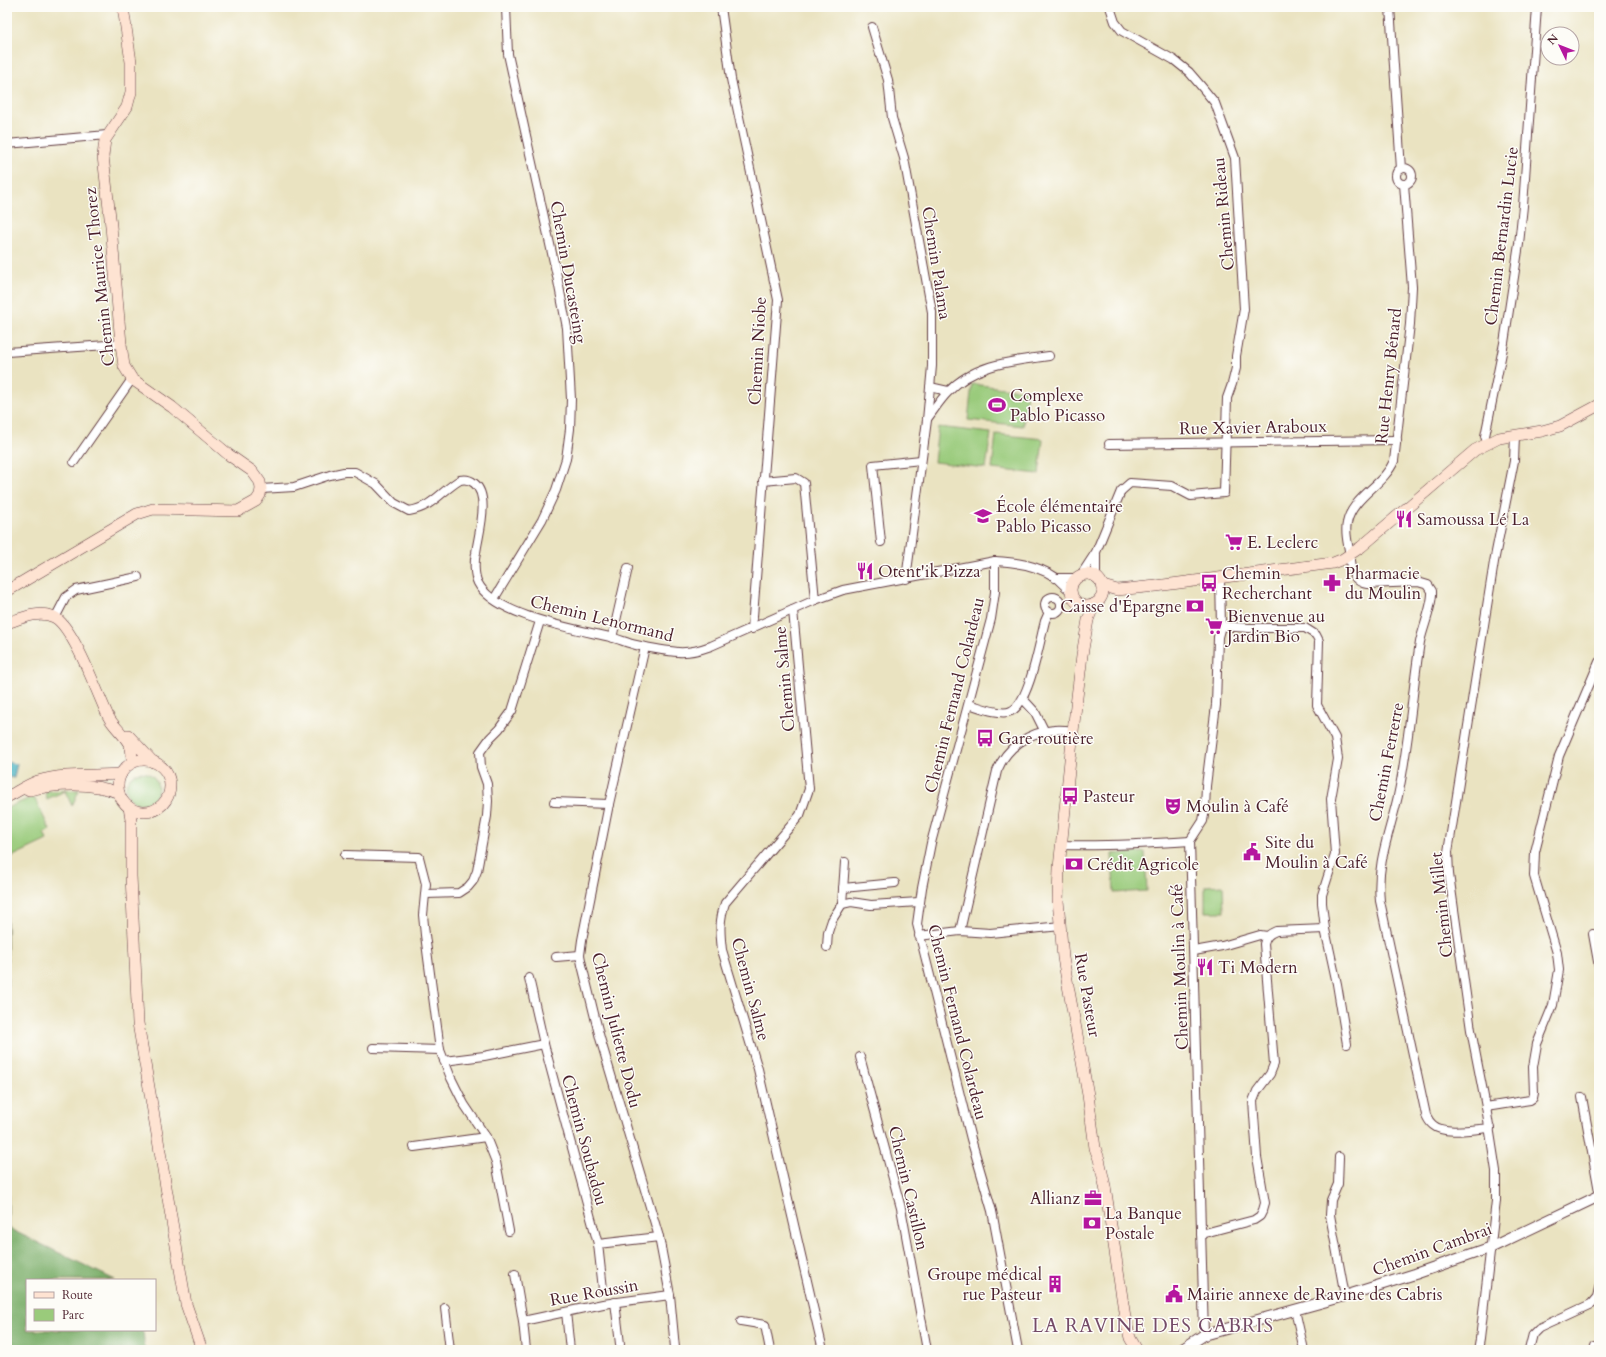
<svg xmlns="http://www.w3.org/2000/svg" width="1606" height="1357" font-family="Cardo,serif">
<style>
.green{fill:#9acb7b;stroke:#727553}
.forest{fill:#7baf6b;stroke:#62674b}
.water{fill:#42afbf;stroke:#466775}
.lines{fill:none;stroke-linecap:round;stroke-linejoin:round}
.minor-casing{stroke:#623c42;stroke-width:10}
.tertiary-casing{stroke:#623c42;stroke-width:12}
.secondary-casing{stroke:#623c42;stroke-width:12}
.minor{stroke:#fff;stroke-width:8}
.tertiary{stroke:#fff;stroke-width:10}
.secondary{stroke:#fee3d2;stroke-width:11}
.labels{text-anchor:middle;stroke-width:3;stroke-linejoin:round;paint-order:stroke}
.street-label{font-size:17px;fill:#4a1f2b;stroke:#fdfcf7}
.poi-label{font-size:17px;fill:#4a1f2b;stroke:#fdfcf7;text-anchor:start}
.quarter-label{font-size:19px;letter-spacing:1px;fill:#754b68;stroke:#fdfcf7}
</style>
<rect width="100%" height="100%" fill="#fdfcf7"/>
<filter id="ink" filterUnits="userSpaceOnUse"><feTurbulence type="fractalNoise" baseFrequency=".025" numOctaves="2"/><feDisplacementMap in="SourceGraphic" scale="8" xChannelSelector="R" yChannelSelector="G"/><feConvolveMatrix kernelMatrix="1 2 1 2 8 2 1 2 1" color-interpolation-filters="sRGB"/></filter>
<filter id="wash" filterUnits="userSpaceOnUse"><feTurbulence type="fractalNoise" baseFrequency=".012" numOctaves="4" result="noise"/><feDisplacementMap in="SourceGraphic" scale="16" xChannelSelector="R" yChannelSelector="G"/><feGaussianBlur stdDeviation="0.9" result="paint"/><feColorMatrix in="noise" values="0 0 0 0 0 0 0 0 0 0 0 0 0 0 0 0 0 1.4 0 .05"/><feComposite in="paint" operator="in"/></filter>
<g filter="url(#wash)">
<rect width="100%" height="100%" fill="#eae3c1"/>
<g class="green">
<polygon points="972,384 1027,391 1023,426 968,420"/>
<polygon points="938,427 991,433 986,468 934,462"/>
<polygon points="996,434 1043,439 1039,474 992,469"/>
<circle cx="142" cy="788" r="16"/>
<polygon points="79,790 72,806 65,791 47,799 45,793 47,791"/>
<polygon points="30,798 35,799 50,830 44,833 47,840 7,859 7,808"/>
<polygon points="1145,852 1147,891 1114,893 1112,854"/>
<polygon points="1223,885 1224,912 1205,912 1205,886"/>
</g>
<polygon class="forest" points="7,887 8,1228 115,1280 27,1280 27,1330 143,1330 145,1350 7,1350"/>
<polygon class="water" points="7,762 17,764 14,778 7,777"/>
</g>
<g filter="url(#ink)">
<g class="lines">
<g class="minor-casing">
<g id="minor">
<polyline points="721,7 731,79 778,300 752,629"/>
<polyline points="1390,7 1401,169"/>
<polyline points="872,27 888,80 892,118 904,158 932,312 932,366 927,420 906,579"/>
<polyline points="7,144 107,135"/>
<circle cx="1404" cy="176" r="8"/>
<path d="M1404 184 1412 287 1410 324 1394 461C1384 485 1352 497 1347 523 1344 535 1350 548 1350 560 1351 572 1354 582 1367 584L1418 582 1428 585 1432 591C1433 605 1423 627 1420 642 1412 693 1409 745 1398 796 1390 832 1376 863 1380 901L1426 1115C1428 1119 1429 1122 1433 1125 1444 1135 1475 1129 1490 1128"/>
<polyline points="7,352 121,344"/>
<polyline points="930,387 948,391"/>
<path d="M927 419C934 410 940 400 948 392 974 364 1013 361 1049 356"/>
<polyline points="1487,443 1485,436 1504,343 1519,244 1523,206 1537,7"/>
<polyline points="1109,444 1397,440"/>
<polyline points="74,462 132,379"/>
<polyline points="763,481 796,478 804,483 815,600"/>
<path d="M261 489 294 487 330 475 344 472H355L376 484 394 503 409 511C433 507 440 492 460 480 465 479 469 479 474 483 491 496 478 535 476 553 474 562 474 575 478 583 495 616 576 629 610 637 619 639 627 643 636 645 650 648 664 651 678 652 690 653 700 650 711 646L815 600 843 590 995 561C1016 562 1037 565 1055 577 1061 582 1066 588 1072 592"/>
<polyline points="881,542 873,465 921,460"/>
<polyline points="1096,555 1096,577"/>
<polyline points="995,561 995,592 991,619 931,843 922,888 917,924 971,1139 992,1211 1018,1350"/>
<polyline points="1081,575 1096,552 1121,491 1130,483 1172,486 1191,496 1224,493 1227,398 1232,384 1236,368 1236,356 1244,309 1235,158 1215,103 1201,86 1189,72 1174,60 1122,31 1115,22 1110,7"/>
<polyline points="1055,578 1077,578"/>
<circle cx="1053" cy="605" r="8"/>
<polyline points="494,599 542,520 556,490 566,459 570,429 571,399 567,328 557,276 508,54 506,7"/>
<path d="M793 610 809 789 800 815 725 903C719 921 720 932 722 950L758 1069 823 1350"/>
<polyline points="55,618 66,597 76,590 138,577"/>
<polyline points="1221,626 1249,628 1305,628 1316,635 1319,641 1317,705 1335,738 1338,759 1331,799 1335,854 1322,895 1322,903 1325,929 1337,984 1347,1044"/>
<polyline points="612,638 628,568"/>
<polyline points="645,647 609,804 582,940 580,955 582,965 600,1038 659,1237 670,1295 675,1348"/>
<polyline points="1023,699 1035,712 1045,732"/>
<path d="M969 704C979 707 1001 716 1011 711 1029 704 1040 640 1045 621L1049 612"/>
<polyline points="554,802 609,804"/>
<path d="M1061 845C1105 846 1147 844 1190 841"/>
<polyline points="345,855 419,857 426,884 423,915 425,935 440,1050 451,1078 464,1104 486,1137 496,1162 509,1231"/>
<polyline points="843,888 895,883"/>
<polyline points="426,894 459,893 468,887 473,881 477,871 487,816 488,801 487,784 481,767 480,752 490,738 499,729 512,711 540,621"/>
<polyline points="842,904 851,902 871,905 919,902"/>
<path d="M960 931 997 771C1006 748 1028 732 1054 730 1060 729 1067 730 1073 731"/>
<polyline points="1593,934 1599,967"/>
<polyline points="919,936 960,931 990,933 1061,926"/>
<polyline points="827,947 828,932 832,920 842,904 845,862"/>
<polyline points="1194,951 1222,946 1260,935 1267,936"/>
<polyline points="556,957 580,955"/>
<polyline points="529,978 544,1044 598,1244 603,1289"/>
<polyline points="373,1048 440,1050"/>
<polyline points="860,1057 901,1208 927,1350"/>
<polyline points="444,1061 484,1056 544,1044"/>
<polyline points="1582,1097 1599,1191"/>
<polyline points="1486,1107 1530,1100 1533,1098 1534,1093 1533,1067 1537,1044 1553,1005 1559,970 1557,953 1534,876 1535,852 1559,756 1599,662"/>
<polyline points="414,1147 486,1137"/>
<polyline points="1339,1157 1338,1184 1331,1200 1330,1215 1345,1296"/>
<path d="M1201 1234 1254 1220 1260 1216 1263 1210 1265 1203 1257 1157 1253 1101 1257 1091 1270 1074 1274 1064 1264 944C1266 936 1269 934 1276 931L1325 929"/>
<polyline points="598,1244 659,1237"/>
<polyline points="515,1274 523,1321 526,1350"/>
<polyline points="615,1302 620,1344"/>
<polyline points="445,1308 450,1350"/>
<polyline points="1295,1310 1304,1350"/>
<polyline points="566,1312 570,1350"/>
<polyline points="523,1321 603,1304 670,1295"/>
<polyline points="741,1321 765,1325 770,1350"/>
<polyline points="1204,1335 1190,841 1203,821 1205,809 1206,786 1216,705 1218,637 1221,626 1220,578"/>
<polyline points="1478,1350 1480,1339 1496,1201 1496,1171 1486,1107 1471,1030 1449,874 1448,852 1494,562 1514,461 1515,435"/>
<polyline points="1529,1350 1533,1334 1539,1328 1591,1304 1597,1297 1599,1288"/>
<polyline points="1594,1350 1595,1346"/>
</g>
</g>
<g class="tertiary-casing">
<polyline id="tertiary" points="1181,1350 1204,1335 1345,1296 1415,1274 1492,1247 1599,1196"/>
</g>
<g class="secondary-casing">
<g id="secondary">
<circle cx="1087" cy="590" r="16"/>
<polyline points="1103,586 1117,590 1156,586 1333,563 1343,559 1361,547 1475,450 1499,438 1542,431 1560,426 1599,405"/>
<polyline points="7,591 137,514 153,509 238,511 256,501 260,495 261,489 260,482 252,471 229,455 172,407 132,379 124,366 121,344 111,226 103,156 105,140 127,107 131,92 131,62 123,7"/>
<polyline points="1094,604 1088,620 1082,655 1073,731 1059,868 1058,900 1063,958 1088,1095 1095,1148 1099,1159 1105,1186 1125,1317 1130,1338 1137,1350"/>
<path d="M7 623C22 618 39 610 54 617 73 626 98 695 108 716 114 728 126 735 131 748 132 753 132 758 132 763"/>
<polyline points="128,735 153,762"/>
<circle cx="144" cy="786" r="26"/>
<path d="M29 790C57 784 92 782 119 793"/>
<path d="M7 797C17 792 27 785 38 781 65 773 93 776 121 774"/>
<polyline points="129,807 131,820 131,876 138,1023 186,1304 202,1350"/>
</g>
</g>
<use href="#minor" class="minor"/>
<use href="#tertiary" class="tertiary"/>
<use href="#secondary" class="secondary"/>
</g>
</g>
<defs>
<g id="stadium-bare" transform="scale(1.38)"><path d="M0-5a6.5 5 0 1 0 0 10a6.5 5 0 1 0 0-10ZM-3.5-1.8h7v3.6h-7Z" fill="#b5179e" stroke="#fdfcf7" stroke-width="2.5" paint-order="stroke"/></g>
<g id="school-bare" transform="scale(1.38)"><path d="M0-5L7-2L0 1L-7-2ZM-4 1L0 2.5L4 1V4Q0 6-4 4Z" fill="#b5179e" stroke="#fdfcf7" stroke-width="2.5" paint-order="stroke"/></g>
<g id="restaurant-bare" transform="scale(1.38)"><path d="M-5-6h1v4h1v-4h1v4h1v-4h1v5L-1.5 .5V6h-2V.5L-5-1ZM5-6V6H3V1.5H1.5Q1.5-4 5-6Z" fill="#b5179e" stroke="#fdfcf7" stroke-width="2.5" paint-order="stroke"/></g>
<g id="supermarket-bare" transform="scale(1.38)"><path d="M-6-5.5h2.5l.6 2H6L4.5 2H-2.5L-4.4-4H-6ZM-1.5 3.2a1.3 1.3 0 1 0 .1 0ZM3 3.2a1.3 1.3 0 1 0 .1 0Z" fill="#b5179e" stroke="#fdfcf7" stroke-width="2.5" paint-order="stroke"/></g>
<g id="bus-bare" transform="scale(1.38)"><path d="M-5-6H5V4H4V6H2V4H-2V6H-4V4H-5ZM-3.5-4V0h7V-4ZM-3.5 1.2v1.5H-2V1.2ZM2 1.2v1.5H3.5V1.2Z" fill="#b5179e" stroke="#fdfcf7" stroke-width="2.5" paint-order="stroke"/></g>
<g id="pharmacy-bare" transform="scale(1.38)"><path d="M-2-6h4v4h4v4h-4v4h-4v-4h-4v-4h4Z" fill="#b5179e" stroke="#fdfcf7" stroke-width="2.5" paint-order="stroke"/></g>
<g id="bank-bare" transform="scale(1.38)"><path d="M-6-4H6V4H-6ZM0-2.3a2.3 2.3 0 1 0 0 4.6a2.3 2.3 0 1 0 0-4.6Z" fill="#b5179e" stroke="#fdfcf7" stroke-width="2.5" paint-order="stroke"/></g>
<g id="theatre-bare" transform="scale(1.38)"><path d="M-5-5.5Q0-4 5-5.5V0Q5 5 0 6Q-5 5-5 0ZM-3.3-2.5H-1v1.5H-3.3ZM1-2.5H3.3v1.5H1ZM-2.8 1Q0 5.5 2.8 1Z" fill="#b5179e" stroke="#fdfcf7" stroke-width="2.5" paint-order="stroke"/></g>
<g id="civic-bare" transform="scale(1.38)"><path d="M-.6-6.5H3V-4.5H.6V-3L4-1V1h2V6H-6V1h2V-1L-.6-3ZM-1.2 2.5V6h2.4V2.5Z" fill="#b5179e" stroke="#fdfcf7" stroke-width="2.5" paint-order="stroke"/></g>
<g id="office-bare" transform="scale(1.38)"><path d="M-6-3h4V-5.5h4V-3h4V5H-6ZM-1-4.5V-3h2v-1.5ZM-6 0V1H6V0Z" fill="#b5179e" stroke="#fdfcf7" stroke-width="2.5" paint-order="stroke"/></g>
<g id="building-bare" transform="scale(1.38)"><path d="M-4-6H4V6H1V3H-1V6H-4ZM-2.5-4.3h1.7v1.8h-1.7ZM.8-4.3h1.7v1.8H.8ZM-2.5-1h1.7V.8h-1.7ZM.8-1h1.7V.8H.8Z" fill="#b5179e" stroke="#fdfcf7" stroke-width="2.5" paint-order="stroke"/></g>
</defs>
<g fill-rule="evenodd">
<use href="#stadium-bare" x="997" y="405"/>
<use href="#school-bare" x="983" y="516"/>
<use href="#restaurant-bare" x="1404" y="519"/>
<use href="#supermarket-bare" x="1234" y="542"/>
<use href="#restaurant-bare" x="865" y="571"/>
<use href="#bus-bare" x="1209" y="583"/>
<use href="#pharmacy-bare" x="1332" y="583"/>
<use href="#bank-bare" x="1195" y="606"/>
<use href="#supermarket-bare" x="1214" y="626"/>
<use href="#bus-bare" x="985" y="738"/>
<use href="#bus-bare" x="1070" y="796"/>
<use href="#theatre-bare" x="1173" y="806"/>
<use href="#civic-bare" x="1252" y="852"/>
<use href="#bank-bare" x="1074" y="864"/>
<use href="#restaurant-bare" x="1205" y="967"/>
<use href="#office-bare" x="1093" y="1198"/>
<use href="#bank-bare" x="1092" y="1223"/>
<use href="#building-bare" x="1055" y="1284"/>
<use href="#civic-bare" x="1174" y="1294"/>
</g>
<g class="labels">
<g class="street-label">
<text transform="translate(1223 214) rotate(-95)" y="6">Chemin Rideau</text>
<text transform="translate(1501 236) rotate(-83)" y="6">Chemin Bernardin Lucie</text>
<text transform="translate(937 263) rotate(81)" y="6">Chemin Palama</text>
<text transform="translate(569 272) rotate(80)" y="6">Chemin Ducasteing</text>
<text transform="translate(99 277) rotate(-96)" y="6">Chemin Maurice Thorez</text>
<text transform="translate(757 351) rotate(-87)" y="6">Chemin Niobe</text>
<text transform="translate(1388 376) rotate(-84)" y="6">Rue Henry Bénard</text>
<text transform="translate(1253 427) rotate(-1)" y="6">Rue Xavier Araboux</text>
<text transform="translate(602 618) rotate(14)" y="6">Chemin Lenormand</text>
<text transform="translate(784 679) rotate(-95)" y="6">Chemin Salme</text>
<text transform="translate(954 695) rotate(-76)" y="6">Chemin Fernand Colardeau</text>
<text transform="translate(1386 762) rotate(-79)" y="6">Chemin Ferrerre</text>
<text transform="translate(1441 905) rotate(-96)" y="6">Chemin Millet</text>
<text transform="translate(1179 967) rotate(-92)" y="6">Chemin Moulin à Café</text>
<text transform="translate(751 989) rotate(75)" y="6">Chemin Salme</text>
<text transform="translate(1088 995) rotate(80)" y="6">Rue Pasteur</text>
<text transform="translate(958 1022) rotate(76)" y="6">Chemin Fernand Colardeau</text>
<text transform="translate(617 1030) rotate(76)" y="6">Chemin Juliette Dodu</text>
<text transform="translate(585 1140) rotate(75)" y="6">Chemin Soubadou</text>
<text transform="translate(909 1188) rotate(77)" y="6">Chemin Castillon</text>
<text transform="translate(1432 1249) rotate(-20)" y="6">Chemin Cambrai</text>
<text transform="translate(594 1292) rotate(-10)" y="6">Rue Roussin</text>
</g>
<g class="poi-label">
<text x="1010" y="401">Complexe<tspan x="1010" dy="20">Pablo Picasso</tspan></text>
<text x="996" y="512">École élémentaire<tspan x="996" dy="20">Pablo Picasso</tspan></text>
<text x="1417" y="525">Samoussa Lé La</text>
<text x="1247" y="548">E. Leclerc</text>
<text x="878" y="577">Otent'ik Pizza</text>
<text x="1222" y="579">Chemin<tspan x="1222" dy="20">Recherchant</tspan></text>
<text x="1345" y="579">Pharmacie<tspan x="1345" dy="20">du Moulin</tspan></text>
<text x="1182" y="612" text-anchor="end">Caisse d'Épargne</text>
<text x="1227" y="622">Bienvenue au<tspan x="1227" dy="20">Jardin Bio</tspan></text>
<text x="998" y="744">Gare routière</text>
<text x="1083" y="802">Pasteur</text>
<text x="1186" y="812">Moulin à Café</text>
<text x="1265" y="848">Site du<tspan x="1265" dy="20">Moulin à Café</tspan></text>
<text x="1087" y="870">Crédit Agricole</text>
<text x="1218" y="973">Ti Modern</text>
<text x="1080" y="1204" text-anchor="end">Allianz</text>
<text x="1105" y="1219">La Banque<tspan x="1105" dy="20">Postale</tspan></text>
<text x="1042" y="1280" text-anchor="end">Groupe médical<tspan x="1042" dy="20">rue Pasteur</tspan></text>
<text x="1187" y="1300">Mairie annexe de Ravine des Cabris</text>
</g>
<g class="quarter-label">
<text x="1153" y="1332">LA RAVINE DES CABRIS</text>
</g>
</g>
<rect width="1606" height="1357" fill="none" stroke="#fdfcf7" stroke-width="24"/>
<rect x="26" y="1279" width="130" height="52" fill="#fdfcf7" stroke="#b5a4a5"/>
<rect x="34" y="1292" width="20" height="6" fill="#fee3d2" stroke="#b5a4a5"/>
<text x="62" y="1299" font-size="12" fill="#4a1f2b">Route</text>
<rect x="34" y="1309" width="20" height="12" fill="#9acb7b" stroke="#b5a4a5"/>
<text x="62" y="1319" font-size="12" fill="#4a1f2b">Parc</text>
<g transform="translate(1560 46) rotate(313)"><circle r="19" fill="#fdfcf7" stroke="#b5a4a5"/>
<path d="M0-3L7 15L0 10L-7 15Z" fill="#b5179e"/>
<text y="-6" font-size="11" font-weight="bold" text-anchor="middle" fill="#4a1f2b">N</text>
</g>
</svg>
